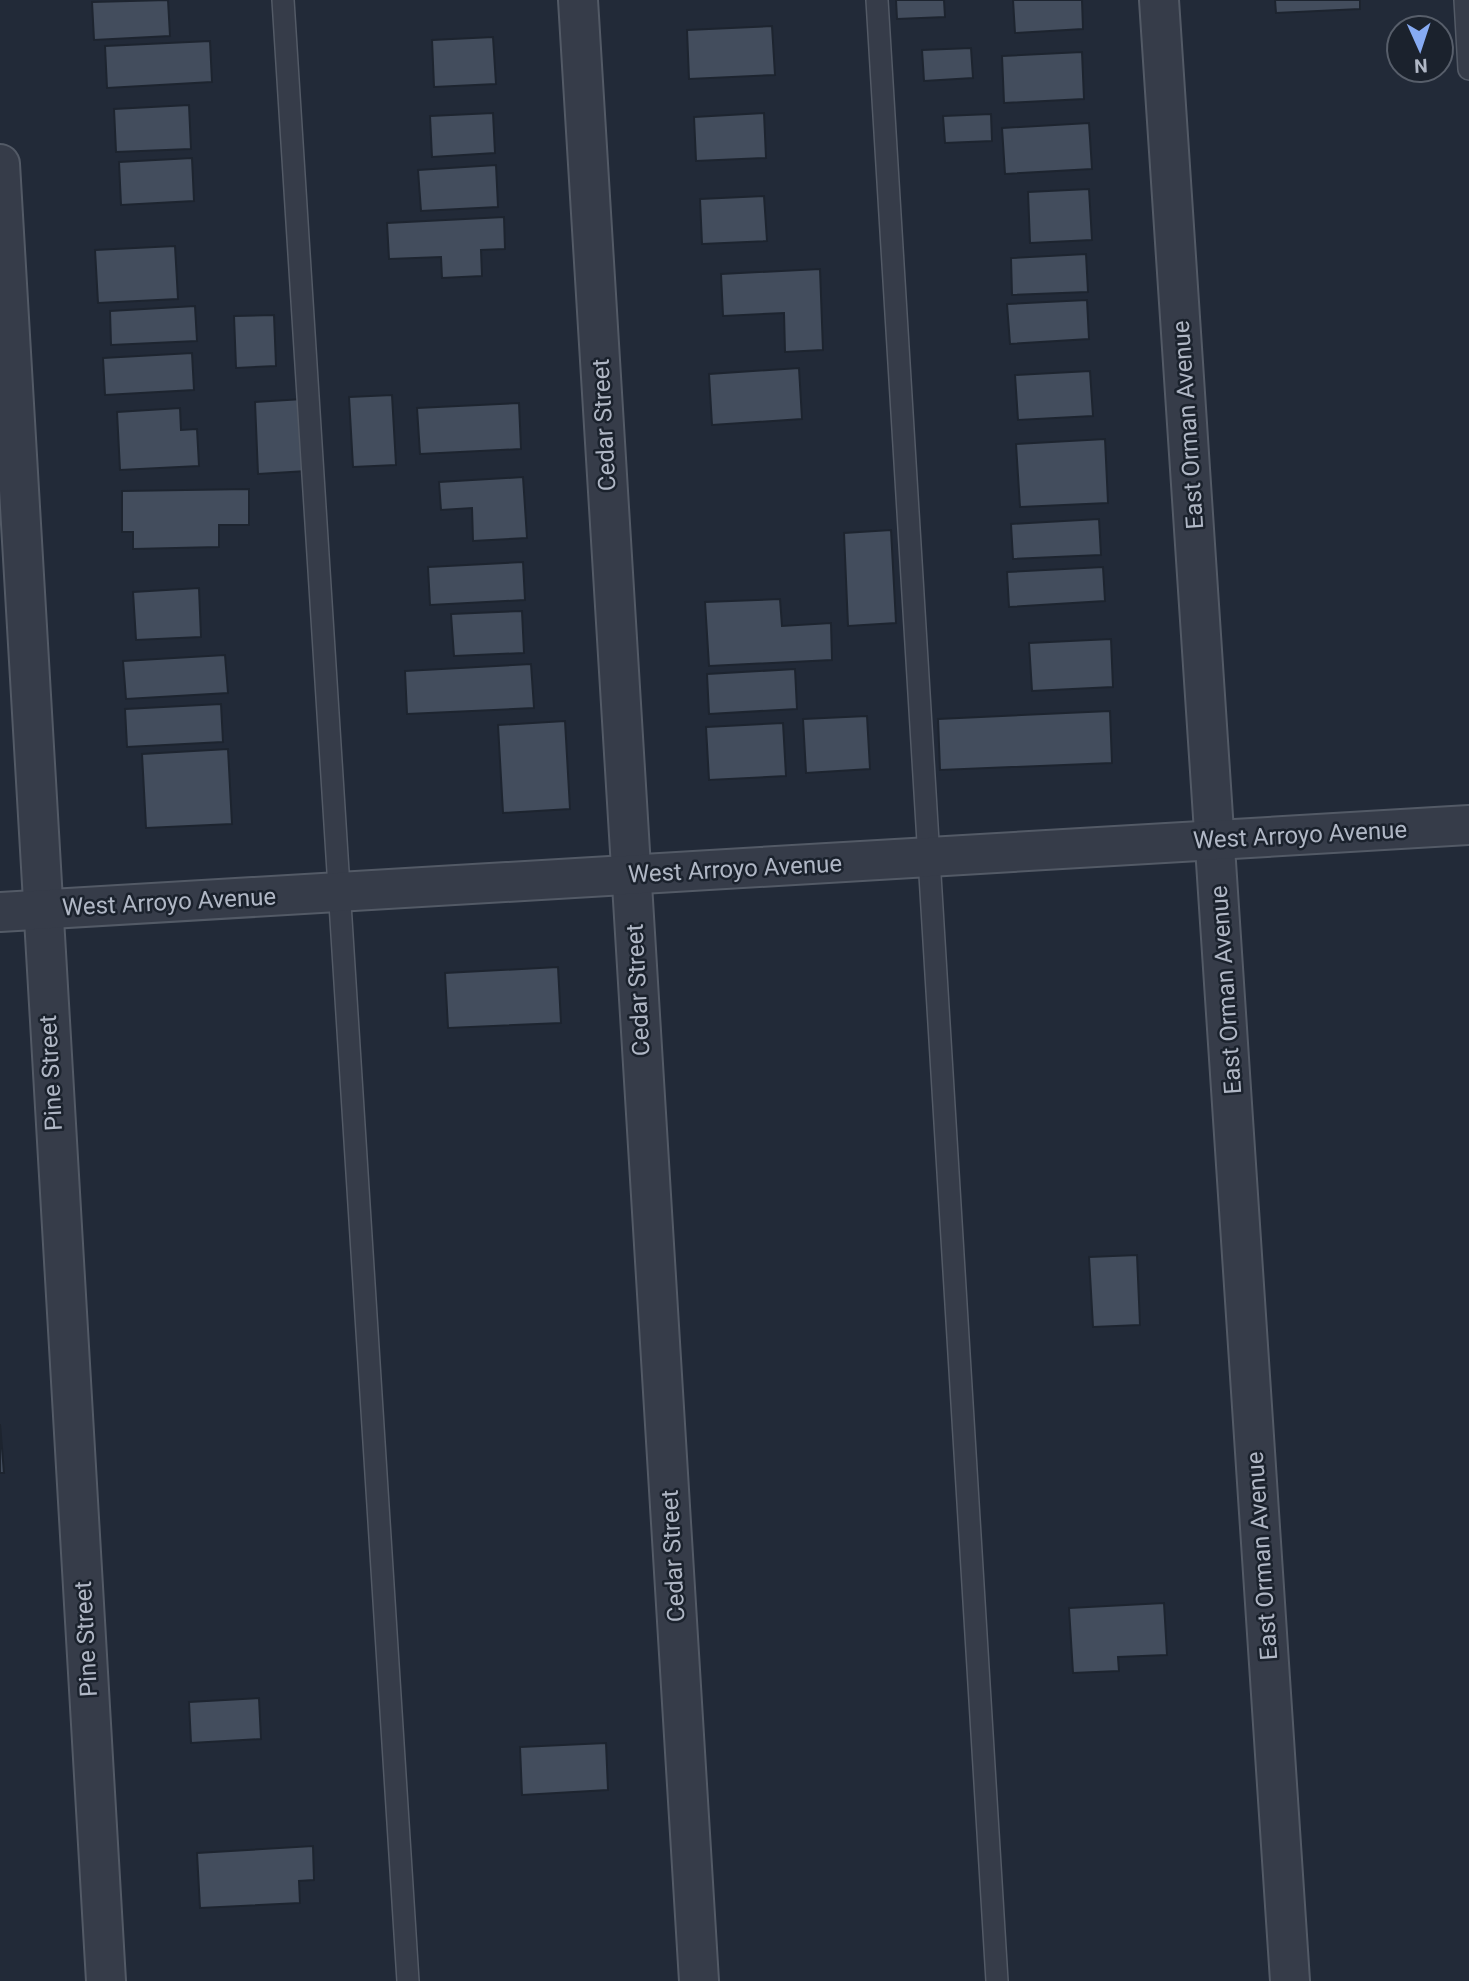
<svg xmlns="http://www.w3.org/2000/svg" width="1469" height="1981" font-family="Roboto,sans-serif">
<style>
.building{fill:#434d5d;stroke:#1d242f;stroke-width:2}
.lines{fill:none;stroke-linecap:round;stroke-linejoin:round}
.service-casing{stroke:#535a66;stroke-width:24}
.minor-casing{stroke:#535a66;stroke-width:42}
.tertiary-casing{stroke:#535a66;stroke-width:42}
.service{stroke:#363c49;stroke-width:21}
.minor{stroke:#363c49;stroke-width:38}
.tertiary{stroke:#363c49;stroke-width:38}
.labels{text-anchor:middle;stroke-width:5;stroke-linejoin:round;paint-order:stroke}
.street-label{font-size:24px;fill:#b0b7c5;stroke:#1b222d}
</style>
<rect width="100%" height="100%" fill="#222a38"/>
<g class="building">
<polygon points="168,0 170,36 94,40 92,2"/>
<polygon points="896,0 944,0 945,17 897,19"/>
<polygon points="1013,0 1082,0 1083,29 1015,33"/>
<polygon points="1275,0 1360,0 1360,9 1276,13"/>
<polygon points="772,26 775,75 689,79 687,30"/>
<polygon points="493,37 496,84 434,87 432,40"/>
<polygon points="210,41 212,82 107,88 105,46"/>
<polygon points="971,48 973,78 924,81 922,50"/>
<polygon points="1082,52 1084,99 1004,103 1002,56"/>
<polygon points="189,105 191,149 116,152 114,109"/>
<polygon points="493,113 495,153 432,157 430,116"/>
<polygon points="764,113 766,158 696,161 694,117"/>
<polygon points="991,114 992,141 945,143 943,116"/>
<polygon points="1089,123 1092,169 1005,174 1002,128"/>
<polygon points="192,158 194,201 121,205 119,162"/>
<polygon points="496,165 498,207 421,211 418,170"/>
<polygon points="1089,189 1092,240 1030,243 1028,192"/>
<polygon points="764,196 767,241 702,244 700,199"/>
<polygon points="504,217 505,249 481,250 482,276 442,278 441,257 389,259 387,223"/>
<polygon points="175,246 178,299 98,303 95,250"/>
<polygon points="1086,254 1088,292 1012,295 1011,258"/>
<polygon points="820,269 823,350 785,352 784,313 723,316 721,274"/>
<polygon points="1087,300 1089,339 1010,344 1007,304"/>
<polygon points="195,306 197,341 111,345 110,311"/>
<polygon points="274,315 276,366 236,368 234,316"/>
<polygon points="192,353 194,390 105,395 103,358"/>
<polygon points="799,368 802,419 712,425 709,374"/>
<polygon points="1090,371 1093,416 1018,420 1015,375"/>
<polygon points="392,395 396,465 353,467 349,397"/>
<polygon points="303,399 307,471 258,474 255,402"/>
<polygon points="519,403 521,449 420,454 417,408"/>
<polygon points="180,408 181,430 197,429 199,466 120,470 117,412"/>
<polygon points="1105,439 1108,503 1020,507 1016,444"/>
<polygon points="523,477 527,538 473,541 472,508 441,510 439,482"/>
<polygon points="249,489 249,525 219,525 219,547 133,549 133,532 122,532 122,491"/>
<polygon points="1099,519 1101,555 1013,559 1011,524"/>
<polygon points="891,530 896,623 848,626 844,533"/>
<polygon points="523,562 525,600 430,605 428,567"/>
<polygon points="1103,567 1105,601 1009,607 1007,572"/>
<polygon points="199,588 201,637 136,640 133,592"/>
<polygon points="780,599 782,626 831,623 832,660 709,666 705,602"/>
<polygon points="522,611 524,653 454,656 451,614"/>
<polygon points="1111,639 1113,687 1032,691 1029,643"/>
<polygon points="225,655 228,693 126,699 123,661"/>
<polygon points="531,664 534,708 407,714 405,671"/>
<polygon points="795,669 797,709 709,714 707,674"/>
<polygon points="221,704 223,742 127,747 125,709"/>
<polygon points="1110,711 1112,763 940,770 938,719"/>
<polygon points="867,716 870,769 806,773 803,719"/>
<polygon points="565,721 570,809 503,813 498,725"/>
<polygon points="783,723 786,776 709,780 706,727"/>
<polygon points="228,749 232,824 146,828 142,754"/>
<polygon points="558,967 561,1023 448,1028 445,973"/>
<polygon points="1137,1255 1140,1325 1093,1327 1089,1257"/>
<polygon points="0,1424 4,1473 0,1473"/>
<polygon points="1164,1603 1167,1655 1118,1657 1119,1671 1073,1673 1069,1608"/>
<polygon points="259,1698 261,1739 191,1743 189,1702"/>
<polygon points="606,1743 608,1790 522,1795 520,1747"/>
<polygon points="313,1846 314,1880 299,1881 300,1903 200,1908 197,1853"/>
</g>
<g class="lines">
<g class="service-casing">
<g id="service">
<polyline points="283,0 408,1981"/>
<polyline points="877,0 997,1981"/>
<polyline points="1465,0 1469,69"/>
</g>
</g>
<g class="minor-casing">
<g id="minor">
<polyline points="578,0 699,1981"/>
<polyline points="0,164 106,1981"/>
</g>
</g>
<g class="tertiary-casing">
<g id="tertiary">
<polyline points="1159,0 1290,1981"/>
<polyline points="0,912 1469,825"/>
</g>
</g>
<use href="#service" class="service"/>
<use href="#minor" class="minor"/>
<use href="#tertiary" class="tertiary"/>
</g>
<g class="labels">
<g class="street-label">
<text transform="translate(604 425) rotate(-93)" y="8">Cedar Street</text>
<text transform="translate(1188 425) rotate(-94)" y="8">East Orman Avenue</text>
<text transform="translate(1300 835) rotate(-3)" y="8">West Arroyo Avenue</text>
<text transform="translate(735 869) rotate(-3)" y="8">West Arroyo Avenue</text>
<text transform="translate(169 902) rotate(-3)" y="8">West Arroyo Avenue</text>
<text transform="translate(638 990) rotate(-93)" y="8">Cedar Street</text>
<text transform="translate(1226 990) rotate(-94)" y="8">East Orman Avenue</text>
<text transform="translate(51 1073) rotate(-93)" y="8">Pine Street</text>
<text transform="translate(673 1556) rotate(-93)" y="8">Cedar Street</text>
<text transform="translate(1262 1556) rotate(-94)" y="8">East Orman Avenue</text>
<text transform="translate(86 1639) rotate(-93)" y="8">Pine Street</text>
</g>
</g>
<g transform="translate(1420 49) rotate(177)"><circle r="33" fill="#1b222d" stroke="#575e6a" stroke-width="2"/>
<path d="M0-5L12 26L0 18L-12 26Z" fill="#87abf3"/>
<text y="-10" font-size="19" font-weight="bold" text-anchor="middle" fill="#b0b7c5">N</text>
</g>
</svg>
